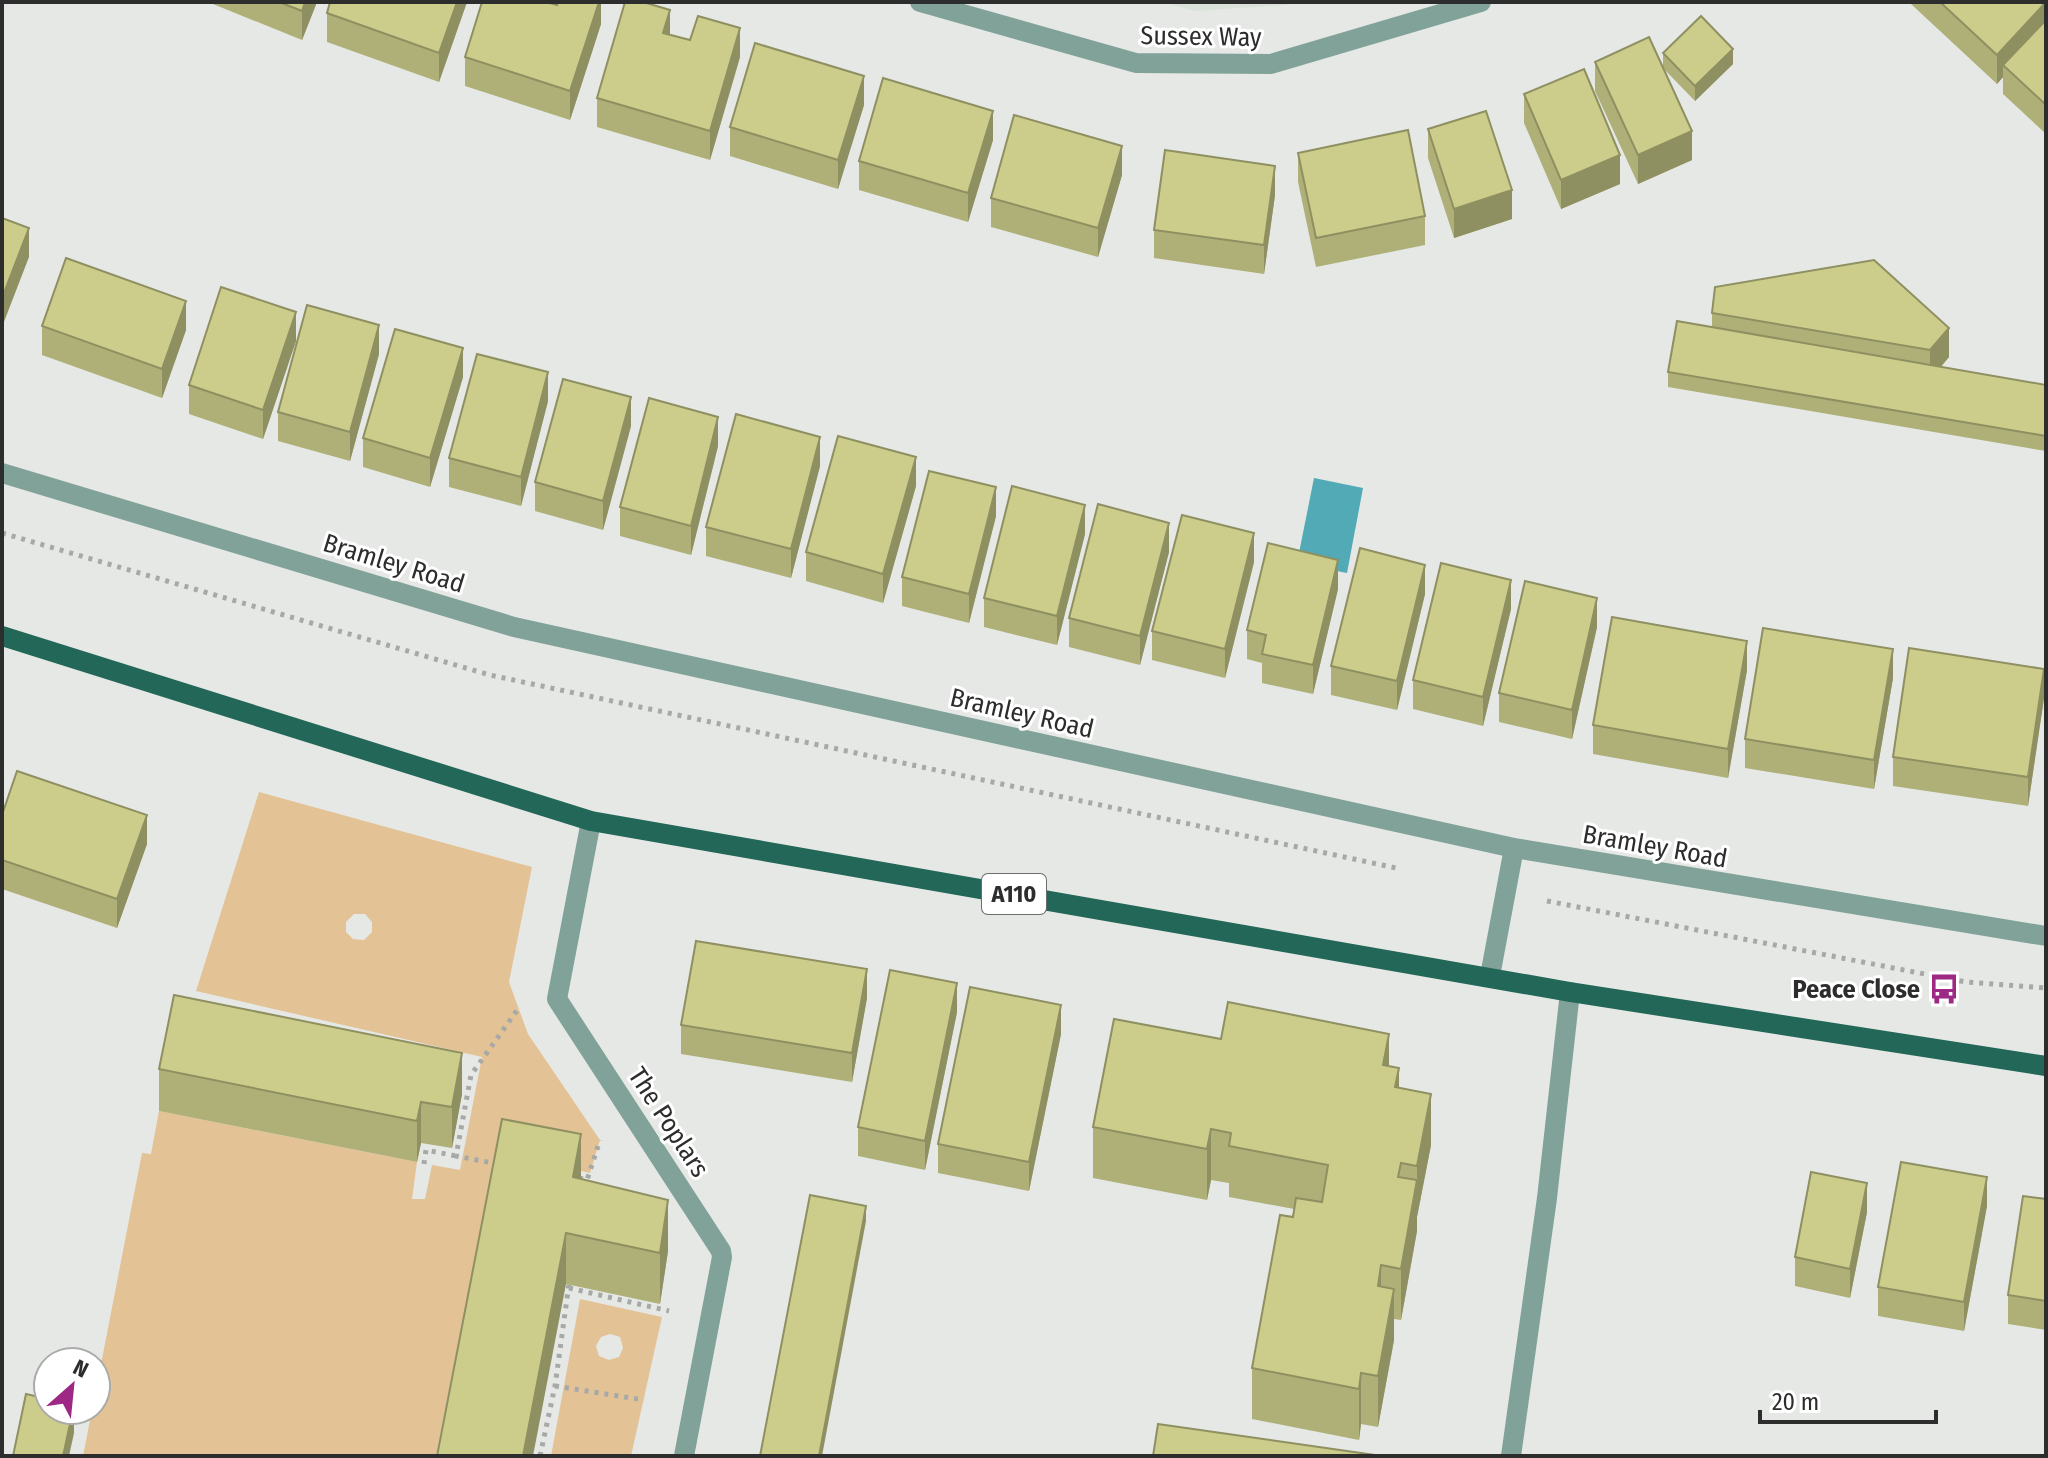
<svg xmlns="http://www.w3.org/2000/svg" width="2048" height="1458" font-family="'Fira Sans Condensed',sans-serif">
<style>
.built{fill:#d9e1d8}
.green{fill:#e3c396;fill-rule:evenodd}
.water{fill:#51aab6}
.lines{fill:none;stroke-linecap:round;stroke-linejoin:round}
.path{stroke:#a7a9a7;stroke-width:5;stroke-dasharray:4 6;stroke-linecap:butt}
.minor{stroke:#81a298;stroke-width:20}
.primary{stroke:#226757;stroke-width:20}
.wall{fill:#afb078}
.shaded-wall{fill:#8f9061}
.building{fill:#cccd8b;stroke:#8f9061;stroke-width:2}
.labels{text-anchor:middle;stroke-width:6;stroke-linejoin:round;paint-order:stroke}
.shield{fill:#fff;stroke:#6b6c6b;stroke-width:2}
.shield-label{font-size:24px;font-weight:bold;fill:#2c2d2c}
.street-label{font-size:26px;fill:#2c2d2c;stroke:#fff}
.poi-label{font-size:26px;font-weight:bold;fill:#2c2d2c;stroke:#fff;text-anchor:end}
</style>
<rect width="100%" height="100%" fill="#e6e8e6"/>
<polygon class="built" points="1162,2 1296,2 1285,5 1195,11"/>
<g class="green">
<path d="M259 792 532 867 509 982 528 1034 600 1140 590 1173 496 1152 436 1456H83L92 1410H96V1390L142 1153 151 1154 159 1111 417 1162 412 1199H425L432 1165 460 1170 482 1057 196 991ZM354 914H365L372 922V932L364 940 353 939 346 932V922Z"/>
<path d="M580 1299 662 1317 631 1456H551ZM610 1334 620 1337 623 1348 619 1357 609 1360 599 1356 596 1346 601 1337Z"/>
</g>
<polygon class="water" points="1314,478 1363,488 1347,573 1297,563"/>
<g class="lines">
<g class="path">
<polyline points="2,533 490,675 1396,868"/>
<polyline points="1547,901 1966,982 2046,988"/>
<polyline points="424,1164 426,1150 456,1156"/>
<polyline points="498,1164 456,1156 471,1075 518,1009"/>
<polyline points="579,1178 587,1180 600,1140"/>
<polyline points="569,1288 669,1311"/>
<polyline points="555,1386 644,1400"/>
<polyline points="540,1456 555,1386 569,1284"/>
</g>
<g class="minor">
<polyline points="920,2 1136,63 1271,64 1481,2"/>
<polyline points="2,473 514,627 1514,848 2046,936"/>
<polyline points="591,821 557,999 721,1251 722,1257 684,1456"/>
<polyline points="1490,976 1514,848"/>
<polyline points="1511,1456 1547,1198 1570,992"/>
</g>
<polyline class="primary" points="2,636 591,821 1570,992 2046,1066"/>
</g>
<g class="wall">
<polygon points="208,2 317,2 302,40"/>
<polygon points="330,2 467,2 439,82 327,42 327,13"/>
<polygon points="601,2 601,24 570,120 465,86 465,57 557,5"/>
<polygon points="1911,2 2046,2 2046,134 2003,94 2003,77 1997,84 1911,4"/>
<polygon points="670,35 740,57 710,160 597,127 597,98"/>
<polygon points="1663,53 1733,64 1695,101 1663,68 1692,160 1638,184 1595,91 1595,62 1663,68"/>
<polygon points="1524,94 1620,184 1561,209 1524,123"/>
<polygon points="864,105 838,189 730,156 730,127"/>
<polygon points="1428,129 1512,219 1454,238 1428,158"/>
<polygon points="993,140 968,222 859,190 859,161"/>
<polygon points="1298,153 1425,216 1425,245 1316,267 1298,182"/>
<polygon points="1122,175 1098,257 991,227 991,198"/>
<polygon points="1275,195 1264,274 1154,258 1154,230"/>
<polygon points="1874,260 1949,357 1941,367 2046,385 2046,451 1668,387 1668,372 1712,327 1712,313"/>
<polygon points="42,326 186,330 162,398 42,355"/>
<polygon points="296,341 263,439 189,414 189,385"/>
<polygon points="379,354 350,461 278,441 278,412"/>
<polygon points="463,377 430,487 363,467 363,438"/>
<polygon points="548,401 521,506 449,487 449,458"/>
<polygon points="631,426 603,530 535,511 535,482"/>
<polygon points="718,446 691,555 620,536 620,507"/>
<polygon points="820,466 791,578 706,556 706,527"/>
<polygon points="916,486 883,603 806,581 806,552"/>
<polygon points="996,516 969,623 902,606 902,577"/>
<polygon points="1085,534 1057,645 984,627 984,598"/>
<polygon points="1169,552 1140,665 1069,647 1069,618"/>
<polygon points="1254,562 1225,678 1152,660 1152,631"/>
<polygon points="1338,589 1313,694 1262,683 1262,663 1247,659 1247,630"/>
<polygon points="1425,594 1397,710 1331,695 1331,666"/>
<polygon points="1511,609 1483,726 1413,709 1413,680"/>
<polygon points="1597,627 1572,739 1499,722 1499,693"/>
<polygon points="1747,670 1728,778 1593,754 1593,725"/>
<polygon points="1893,678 1874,789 1745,768 1745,739"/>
<polygon points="2044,698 2028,806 1893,786 1893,757"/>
<polygon points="2,815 147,844 117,928 2,889"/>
<polygon points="867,998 852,1082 681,1054 681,1025"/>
<polygon points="957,1012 925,1170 858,1156 858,1127"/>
<polygon points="1061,1034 1029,1191 938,1173 938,1144"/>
<polygon points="1389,1066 1399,1088 1431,1145 1417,1217 1417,1231 1401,1320 1394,1319 1394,1340 1378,1427 1361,1424 1359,1440 1252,1419 1252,1368 1294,1209 1229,1197 1229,1183 1211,1180 1207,1200 1093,1178 1093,1127"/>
<polygon points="159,1069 462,1094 452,1148 421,1143 417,1162 159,1111"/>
<polygon points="581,1179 668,1251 660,1304 566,1284 437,1456"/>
<polygon points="2046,1199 2046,1330 2008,1324 2008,1295"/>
<polygon points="1987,1206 1964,1331 1878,1316 1878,1287"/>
<polygon points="1867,1212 1850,1298 1795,1286 1795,1257"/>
</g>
<g class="shaded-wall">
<polygon points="305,2 317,2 302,40 302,11"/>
<polygon points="457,2 467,2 439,82 439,53"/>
<polygon points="599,2 601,2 601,24 570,120 570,91"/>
<polygon points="2046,2 2046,31 2003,65 2003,77 1997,84 1997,55"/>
<polygon points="670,10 670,39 663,33"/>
<polygon points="740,28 740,57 710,160 710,131"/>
<polygon points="1733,49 1733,64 1695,101 1695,86"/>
<polygon points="864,76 864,105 838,189 838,160"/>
<polygon points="993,111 993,140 968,222 968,193"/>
<polygon points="1692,131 1692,160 1638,184 1638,155"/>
<polygon points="1122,146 1122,175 1098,257 1098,228"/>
<polygon points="1620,155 1620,184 1561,209 1561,180"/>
<polygon points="1275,166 1275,195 1264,274 1264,245"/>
<polygon points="1512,190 1512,219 1454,238 1454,209"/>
<polygon points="29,228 29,257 2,327 2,298"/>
<polygon points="186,301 186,330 162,398 162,369"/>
<polygon points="296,312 296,341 263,439 263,410"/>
<polygon points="379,325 379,354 350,461 350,432"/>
<polygon points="1949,328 1949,357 1930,379 1930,350"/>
<polygon points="463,348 463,377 430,487 430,458"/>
<polygon points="548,372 548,401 521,506 521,477"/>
<polygon points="631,397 631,426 603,530 603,501"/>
<polygon points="718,417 718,446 691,555 691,526"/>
<polygon points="820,437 820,466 791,578 791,549"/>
<polygon points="916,457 916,486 883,603 883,574"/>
<polygon points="996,487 996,516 969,623 969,594"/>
<polygon points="1085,505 1085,534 1057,645 1057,616"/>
<polygon points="1169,523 1169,552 1140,665 1140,636"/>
<polygon points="1254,533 1254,562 1225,678 1225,649"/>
<polygon points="1338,560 1338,589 1313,694 1313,665"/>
<polygon points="1425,565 1425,594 1397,710 1397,681"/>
<polygon points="1511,580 1511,609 1483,726 1483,697"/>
<polygon points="1597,598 1597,627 1572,739 1572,710"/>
<polygon points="1747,641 1747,670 1728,778 1728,749"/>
<polygon points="1893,649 1893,678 1874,789 1874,760"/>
<polygon points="2044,669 2044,698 2028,806 2028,777"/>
<polygon points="147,815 147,844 117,928 117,899"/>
<polygon points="867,969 867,998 852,1082 852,1053"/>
<polygon points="957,983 957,1012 925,1170 925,1141"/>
<polygon points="1061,1005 1061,1034 1029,1191 1029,1162"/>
<polygon points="1389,1034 1389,1085 1383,1065"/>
<polygon points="462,1053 462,1094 452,1148 452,1107"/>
<polygon points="1399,1068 1399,1119 1395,1087"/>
<polygon points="1431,1094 1431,1145 1417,1217 1417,1166"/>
<polygon points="421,1102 421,1143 417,1162 417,1121"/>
<polygon points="1211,1129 1211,1180 1207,1200 1207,1149"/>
<polygon points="581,1134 581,1185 573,1177"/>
<polygon points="1987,1177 1987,1206 1964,1331 1964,1302"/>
<polygon points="1417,1180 1417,1231 1401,1320 1401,1269"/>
<polygon points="1867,1183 1867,1212 1850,1298 1850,1269"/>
<polygon points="668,1200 668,1251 660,1304 660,1253"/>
<polygon points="866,1206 866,1221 822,1456 819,1456"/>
<polygon points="566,1233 566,1284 533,1456 523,1456"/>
<polygon points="1381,1265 1381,1316 1378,1286"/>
<polygon points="1394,1289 1394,1340 1378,1427 1378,1376"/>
<polygon points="1361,1373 1361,1424 1359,1440 1359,1389"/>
<polygon points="73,1410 74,1410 74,1433 69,1456 63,1456"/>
</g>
<g class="building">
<polygon points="279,2 305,2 302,11"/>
<polygon points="330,2 457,2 439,53 327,13"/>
<polygon points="482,2 546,2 557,5 558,2 599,2 570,91 465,57"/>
<polygon points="625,2 643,2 670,10 663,33 690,40 698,16 740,28 710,131 597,98"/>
<polygon points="1940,2 2046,2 1997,55"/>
<polygon points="1701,16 1733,49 1695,86 1663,53"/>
<polygon points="2046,20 2046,105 2003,65"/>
<polygon points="1649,37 1692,131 1638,155 1595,62"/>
<polygon points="755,43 864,76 838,160 730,127"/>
<polygon points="1584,69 1620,155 1561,180 1524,94"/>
<polygon points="883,78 993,111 968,193 859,161"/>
<polygon points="1486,111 1512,190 1454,209 1428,129"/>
<polygon points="1014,115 1122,146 1098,228 991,198"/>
<polygon points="1408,130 1425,216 1316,238 1298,153"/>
<polygon points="1165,150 1275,166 1264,245 1154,230"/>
<polygon points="2,218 29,228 2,298"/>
<polygon points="66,258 186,301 162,369 42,326"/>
<polygon points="1874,260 1949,328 1930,350 1712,313 1715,287"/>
<polygon points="221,287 296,312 263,410 189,385"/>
<polygon points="307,305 379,325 350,432 278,412"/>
<polygon points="1677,321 2046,385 2046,436 1668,372"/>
<polygon points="395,329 463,348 430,458 363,438"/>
<polygon points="477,354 548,372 521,477 449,458"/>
<polygon points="563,379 631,397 603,501 535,482"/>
<polygon points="649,398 718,417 691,526 620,507"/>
<polygon points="736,414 820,437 791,549 706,527"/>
<polygon points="838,436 916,457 883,574 806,552"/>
<polygon points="929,471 996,487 969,594 902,577"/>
<polygon points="1012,486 1085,505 1057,616 984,598"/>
<polygon points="1098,504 1169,523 1140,636 1069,618"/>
<polygon points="1182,515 1254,533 1225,649 1152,631"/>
<polygon points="1268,543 1338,560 1313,665 1262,654 1266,635 1247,630"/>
<polygon points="1360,548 1425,565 1397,681 1331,666"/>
<polygon points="1441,563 1511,580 1483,697 1413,680"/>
<polygon points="1525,581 1597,598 1572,710 1499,693"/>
<polygon points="1612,617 1747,641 1728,749 1593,725"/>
<polygon points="1763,628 1893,649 1874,760 1745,739"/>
<polygon points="1909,648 2044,669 2028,777 1893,757"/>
<polygon points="17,771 147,815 117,899 2,860 2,815"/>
<polygon points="696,941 867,969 852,1053 681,1025"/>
<polygon points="890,970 957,983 925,1141 858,1127"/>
<polygon points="970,987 1061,1005 1029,1162 938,1144"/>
<polygon points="174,995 462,1053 452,1107 421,1102 417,1121 159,1069"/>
<polygon points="1228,1002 1389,1034 1383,1065 1399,1068 1395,1087 1431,1094 1417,1166 1401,1163 1398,1177 1417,1180 1401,1269 1381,1265 1378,1286 1394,1289 1378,1376 1361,1373 1359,1389 1252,1368 1280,1215 1293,1217 1296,1198 1322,1202 1328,1165 1229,1146 1231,1133 1211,1129 1207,1149 1093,1127 1114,1019 1221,1039"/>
<polygon points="502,1119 581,1134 573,1177 668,1200 660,1253 566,1233 523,1456 437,1456"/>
<polygon points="1901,1162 1987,1177 1964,1302 1878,1287"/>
<polygon points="1811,1172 1867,1183 1850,1269 1795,1257"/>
<polygon points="810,1195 866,1206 819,1456 760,1456"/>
<polygon points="2023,1196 2046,1199 2046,1301 2008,1295"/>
<polygon points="26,1394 48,1399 48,1410 73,1410 63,1456 13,1456"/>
<polygon points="1158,1424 1382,1456 1153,1456"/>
</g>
<defs>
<g id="bus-bare" transform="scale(2.4)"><path d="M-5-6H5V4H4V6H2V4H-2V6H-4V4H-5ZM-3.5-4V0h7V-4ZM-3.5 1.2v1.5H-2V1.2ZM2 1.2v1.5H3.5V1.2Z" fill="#9d2985" stroke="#fff" stroke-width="2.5" paint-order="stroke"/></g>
</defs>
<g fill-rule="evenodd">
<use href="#bus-bare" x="1944" y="989"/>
</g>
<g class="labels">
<rect class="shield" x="982" y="874" width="64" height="40" rx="6"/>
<g class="shield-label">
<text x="1014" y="902">A110</text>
</g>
<g class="street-label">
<text transform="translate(1201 36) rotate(1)" y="9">Sussex Way</text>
<text transform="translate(394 563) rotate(17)" y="9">Bramley Road</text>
<text transform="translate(1022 713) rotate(13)" y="9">Bramley Road</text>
<text transform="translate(1655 846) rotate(10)" y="9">Bramley Road</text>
<text transform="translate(669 1122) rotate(57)" y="9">The Poplars</text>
</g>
<g class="poi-label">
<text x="1920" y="998">Peace Close</text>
</g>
</g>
<rect width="2048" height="1458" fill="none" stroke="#2c2d2c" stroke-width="8"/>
<g transform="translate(72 1386) rotate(27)"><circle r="38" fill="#ffffff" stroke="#ababab" stroke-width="2"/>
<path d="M0-6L14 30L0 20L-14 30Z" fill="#9d2985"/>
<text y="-12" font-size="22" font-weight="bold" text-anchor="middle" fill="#2c2d2c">N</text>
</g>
<path d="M1760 1410v12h176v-12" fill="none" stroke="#2c2d2c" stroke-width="4"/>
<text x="1772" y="1410" font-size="24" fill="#2c2d2c" stroke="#ffffff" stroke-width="6" paint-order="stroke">20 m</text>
</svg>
